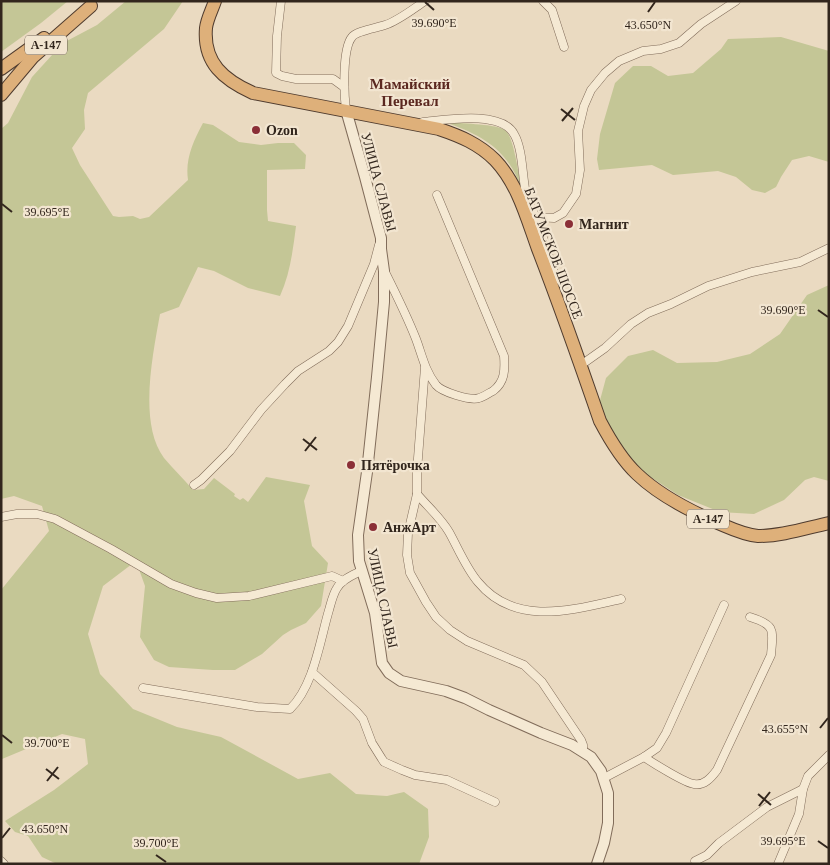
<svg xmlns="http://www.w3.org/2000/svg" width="830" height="865" font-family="Georgia,serif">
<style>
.green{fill:#c4c696}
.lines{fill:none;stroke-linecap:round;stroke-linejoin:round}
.minor-casing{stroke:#816c5a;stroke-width:9}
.tertiary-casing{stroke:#816c5a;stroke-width:12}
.trunk-casing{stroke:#4f3b2e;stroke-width:14}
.minor{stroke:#f5e9d3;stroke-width:8}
.tertiary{stroke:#f5e9d3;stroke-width:10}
.trunk{stroke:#deb07a;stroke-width:12}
.ticks{fill:none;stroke:#32261d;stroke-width:2}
.poi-dot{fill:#8b2f37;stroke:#f2e5d0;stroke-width:2}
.labels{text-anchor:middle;stroke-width:4.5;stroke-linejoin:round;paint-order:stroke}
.shield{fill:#f2e5d0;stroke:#6c5f53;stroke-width:1}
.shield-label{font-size:12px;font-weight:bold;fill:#32261d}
.poi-label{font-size:14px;font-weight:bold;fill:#32261d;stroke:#f2e5d0;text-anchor:start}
.street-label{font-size:14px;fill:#32261d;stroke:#f2e5d0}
.neighbourhood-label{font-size:15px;font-weight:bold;fill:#5b2820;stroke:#f2e5d0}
.ticks-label{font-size:12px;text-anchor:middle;fill:#32261d;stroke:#f2e5d0;stroke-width:4.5;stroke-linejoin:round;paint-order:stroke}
</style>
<rect width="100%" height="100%" fill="#eadac1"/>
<g class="green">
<polygon points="1,1 68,1 41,23 1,52"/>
<path d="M126 1H183L164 29 88 93 84 110 85 129 72 148 80 165 113 216 119 217 133 216 140 219 149 217 188 180C185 159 193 142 203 123L213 125 239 142 261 145 278 143H294L306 155 305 169 267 170V210L268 221 296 226C293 250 290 274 280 296L248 288 214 271 198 267 179 307 160 314C153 354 138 423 164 458 173 469 184 479 193 490L204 489 214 478 235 494 234 496 240 500 243 498 248 502 266 477 310 485 304 501 312 546 328 563 321 606 306 623 291 630 283 635 262 654 235 670H213L169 667 154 660 140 637 145 586 136 561 103 586 88 634 100 674 133 709 177 727 221 737 298 779 330 773 356 794 387 796 404 792 428 809 429 837 419 864H57L42 857 28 836 15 832 5 821 54 790 88 764 85 739 62 734 2 759 1 590 49 531 42 506 14 496 1 499V129L8 123 32 77 63 43 97 25Z"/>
<polygon points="781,37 829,51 829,162 809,156 792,160 781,177 776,187 765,193 752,190 736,177 718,171 673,175 652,165 599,170 597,159 600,134 615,83 633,66 651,66 668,76 693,73 721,49 728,39"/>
<path d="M451 122C463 124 497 124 505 130 514 136 519 179 522 190 509 152 486 137 450 124L449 123Z"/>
<polygon points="829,285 829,481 814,477 805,480 784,500 754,514 720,512 678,495 643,472 615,441 599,404 606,378 628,356 653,350 677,363 717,362 750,354 780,334 807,295"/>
</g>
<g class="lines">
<g class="minor-casing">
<g id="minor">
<polyline points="281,1 277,36 276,73 282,76 296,79 333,79 344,87"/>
<polyline points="543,1 552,10 564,47"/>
<path d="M346 110C344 94 342 49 352 37 356 31 377 28 385 25 398 21 413 9 425 1"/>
<path d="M423 122C445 120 501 110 514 134 523 149 522 176 526 194 528 202 533 210 536 218 544 238 550 260 556 280"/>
<polyline points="536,217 554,218 563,213 576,194 580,170 578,131 584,106 591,90 605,73 619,61 643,51 661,49 679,43 701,24 736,1"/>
<path d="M385 272C396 294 407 316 416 339 422 355 425 371 436 385 442 392 470 401 479 398 483 397 489 393 493 391 505 382 505 370 504 356L437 195"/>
<polyline points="581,365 605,348 631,324 648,313 671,304 708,286 752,272 800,262 829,248"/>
<path d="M425 367 417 471V494C427 506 441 518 449 532 458 548 466 568 478 582 515 627 572 610 621 599"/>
<polyline points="194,485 201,480 230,451 261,410 285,384 298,371 329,351 338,342 348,326 374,264 379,245"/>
<polyline points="417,494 408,533 407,555 410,573 426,602 436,617 450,630 467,641 524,665 542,682 581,740 583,745 583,752"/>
<polyline points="1,517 17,514 37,514 55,519 111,549 171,584 196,593 217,598 249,596 332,576 343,581"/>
<polyline points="312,672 356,711 363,719 372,743 382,759 384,762 402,770 415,775 447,780 495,802"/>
<path d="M143 688 257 707 290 709C314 686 320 640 329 610 331 603 333 594 337 588 342 579 353 575 361 571"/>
<path d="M644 757C653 763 685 783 694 784 704 786 711 778 717 770L771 655C773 630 776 625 750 617"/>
<polyline points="604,778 644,757 657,748 666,733 724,605"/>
<polyline points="1,861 4,864"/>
<polyline points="695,861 707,855 719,843 767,807 803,789"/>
<polyline points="778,864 799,814 803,789 808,776 829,755"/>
</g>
</g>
<g class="tertiary-casing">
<polyline id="tertiary" points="346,110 365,177 381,238 381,249 384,271 384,302 377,377 367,472 358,535 359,561 375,613 382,663 389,673 401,681 446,691 465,698 489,710 541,733 572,745 591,757 601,771 608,793 608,823 604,843 597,864"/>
</g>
<g class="trunk-casing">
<g id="trunk">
<path d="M215 1C212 10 207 19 206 28 203 63 224 80 253 93L439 129C460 136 479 144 495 160 518 184 527 219 538 249 560 306 580 363 600 421 610 440 621 459 637 474 659 495 690 511 718 523 730 528 744 535 758 536 782 536 806 528 829 523"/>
<polyline points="1,69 44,38"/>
<polyline points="1,95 33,57 91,6"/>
</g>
</g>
<use href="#minor" class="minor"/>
<use href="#tertiary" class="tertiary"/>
<use href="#trunk" class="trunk"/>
</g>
<path class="ticks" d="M425 2 434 10M648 12 655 2M561 109 575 120M562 121 573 108M2 204 12 212M818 310 828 317M303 439 317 450M305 451 316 437M820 728 828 718M2 735 12 743M46 769 59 779M47 781 58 767M758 794 771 805M759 806 770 792M2 838 10 828M818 841 828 848M156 855 166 862"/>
<g class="poi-dot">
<circle cx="256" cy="130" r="5"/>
<circle cx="569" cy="224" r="5"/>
<circle cx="351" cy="465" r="5"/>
<circle cx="373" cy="527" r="5"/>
</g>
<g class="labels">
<g class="shield">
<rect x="25" y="35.5" width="42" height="19" rx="4"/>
<rect x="687" y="509.5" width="42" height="19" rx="4"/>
</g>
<g class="shield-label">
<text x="46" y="49">А-147</text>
<text x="708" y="523">А-147</text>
</g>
<g class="poi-label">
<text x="266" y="135">Ozon</text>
<text x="579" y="229">Магнит</text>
<text x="361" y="470">Пятёрочка</text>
<text x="383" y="532">АнжАрт</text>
</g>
<g class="street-label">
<text transform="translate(379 182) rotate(75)" y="5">УЛИЦА СЛАВЫ</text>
<text transform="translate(554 253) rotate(69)" y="5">БАТУМСКОЕ ШОССЕ</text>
<text transform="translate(383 598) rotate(78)" y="5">УЛИЦА СЛАВЫ</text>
</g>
<g class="neighbourhood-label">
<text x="410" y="89">Мамайский<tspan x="410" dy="17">Перевал</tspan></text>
</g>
</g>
<g class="ticks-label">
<text x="434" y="27">39.690°E</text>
<text x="648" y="29">43.650°N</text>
<text x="47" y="216">39.695°E</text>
<text x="783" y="314">39.690°E</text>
<text x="785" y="733">43.655°N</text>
<text x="47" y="747">39.700°E</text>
<text x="45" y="833">43.650°N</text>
<text x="783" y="845">39.695°E</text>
<text x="156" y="847">39.700°E</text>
</g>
<rect width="830" height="865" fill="none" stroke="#32261d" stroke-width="5"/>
</svg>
